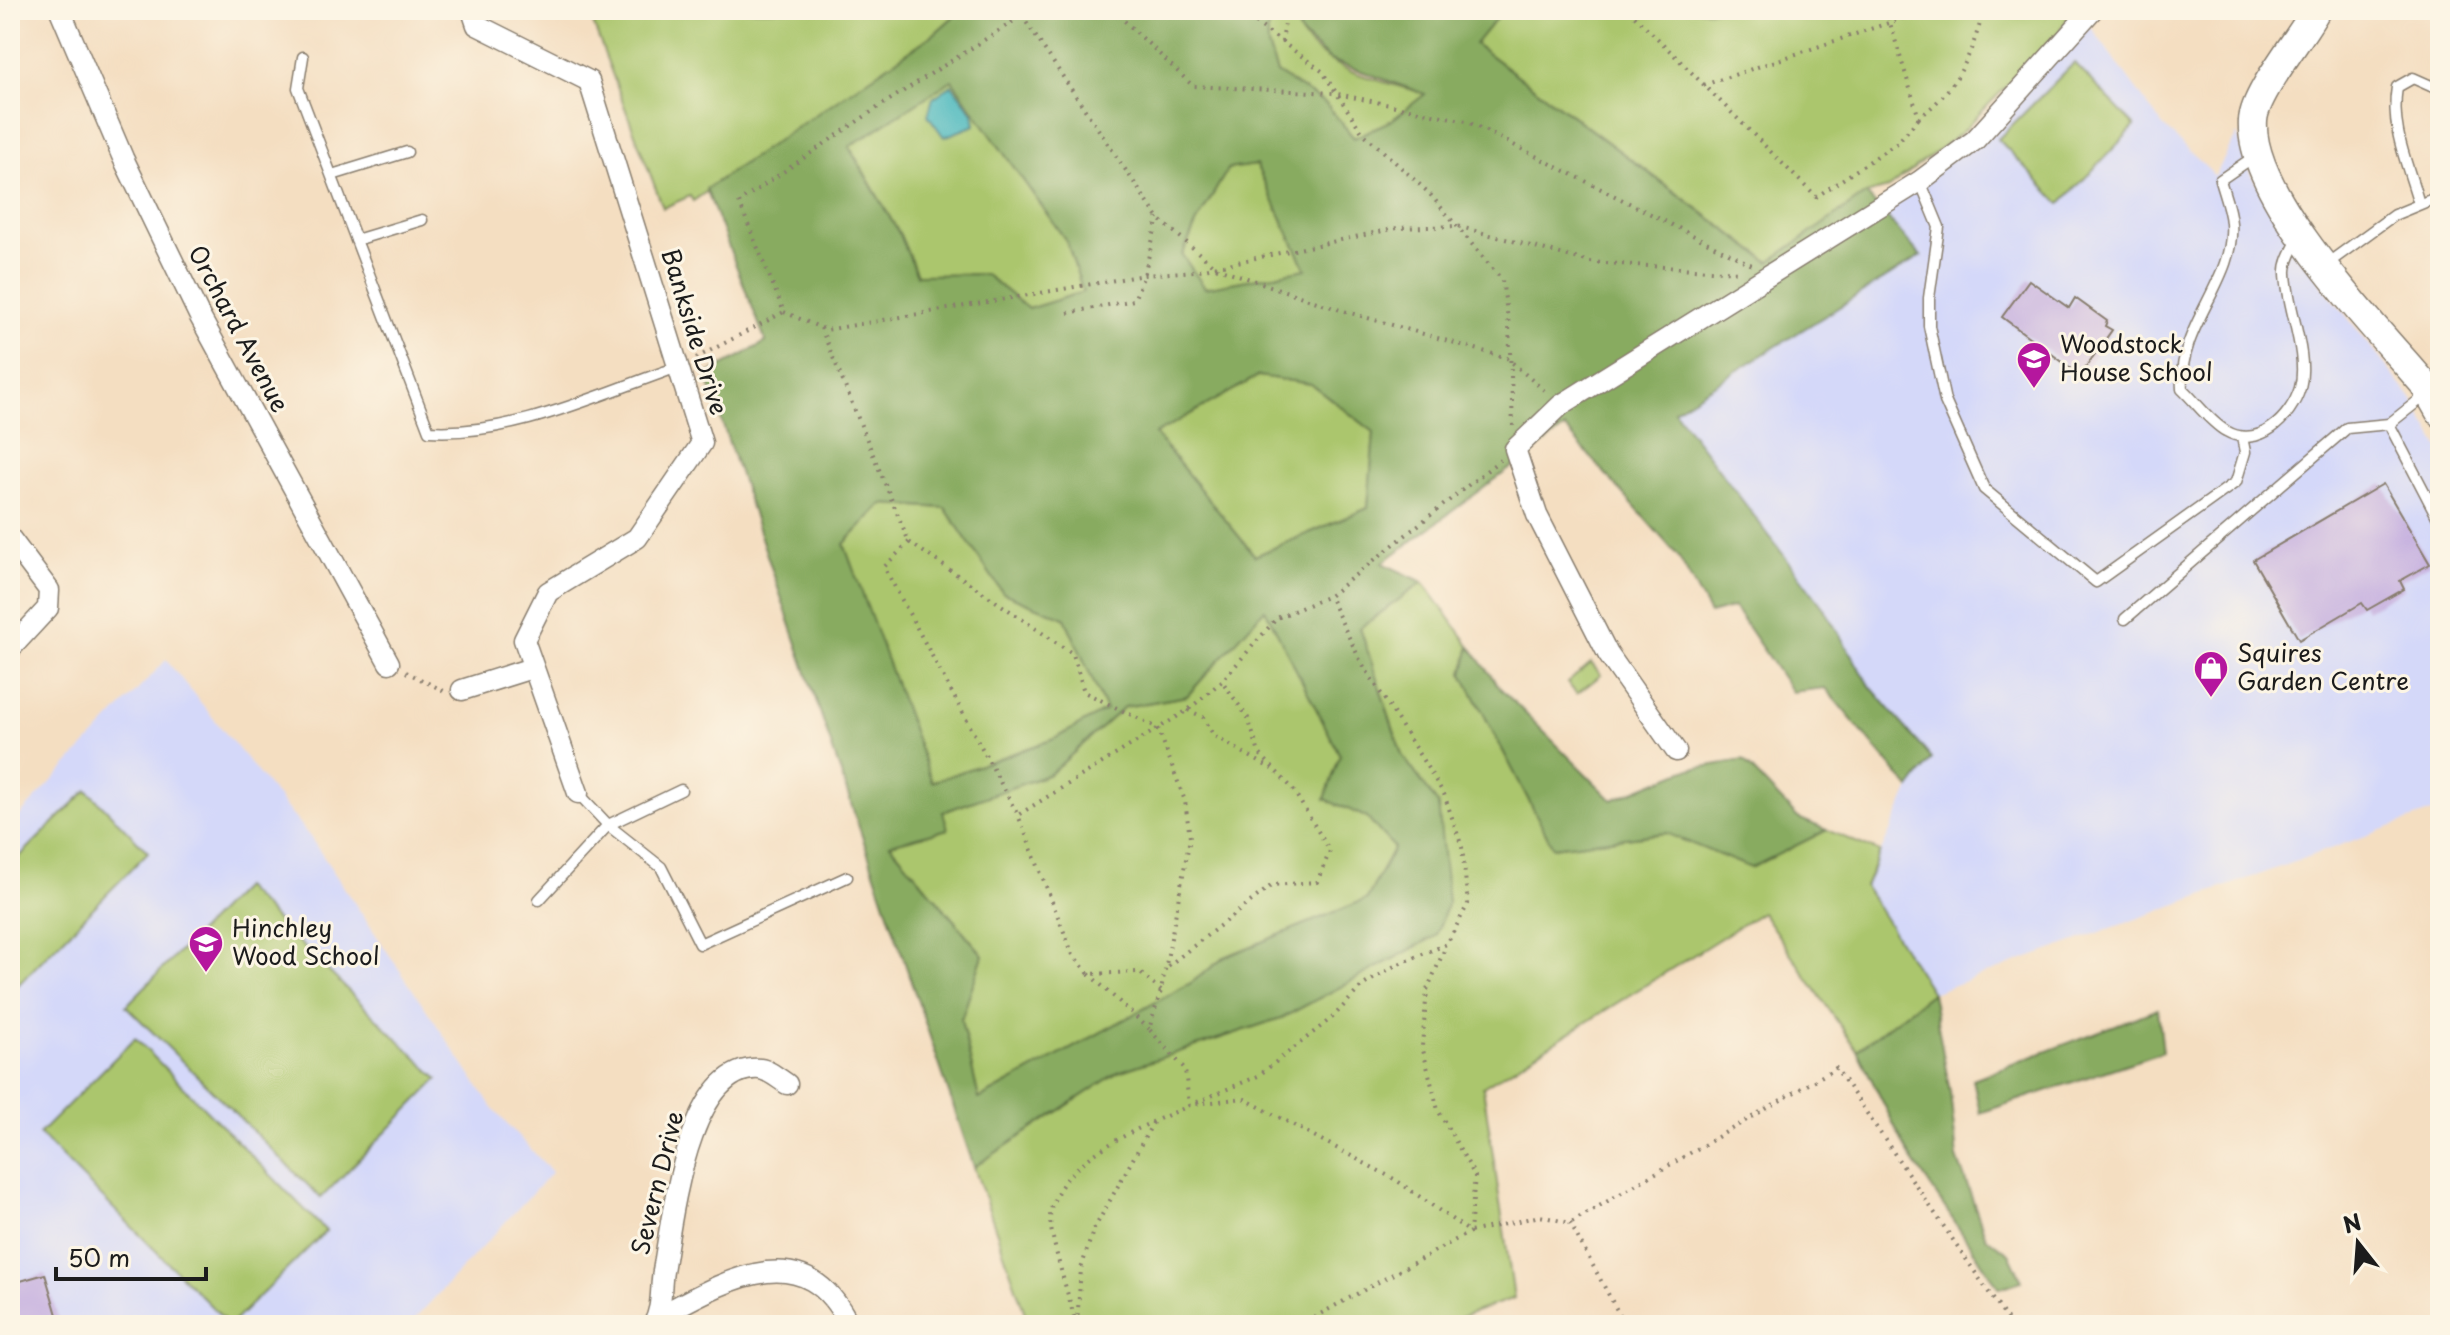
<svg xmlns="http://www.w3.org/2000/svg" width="2450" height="1335" font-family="'Playpen Sans',sans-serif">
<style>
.built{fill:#d4d8f9}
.green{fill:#abc66d;stroke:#647144;stroke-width:2}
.forest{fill:#88ab60;stroke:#52643e;stroke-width:2;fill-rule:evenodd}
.water{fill:#48b8be;stroke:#326a6d;stroke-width:2}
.building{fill:#c6b1e0}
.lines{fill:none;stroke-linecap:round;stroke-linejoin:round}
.lane-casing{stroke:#887d6e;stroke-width:13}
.street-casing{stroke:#887d6e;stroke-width:23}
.secondary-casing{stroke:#887d6e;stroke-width:31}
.path{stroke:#887d6e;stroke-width:4;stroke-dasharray:2 6;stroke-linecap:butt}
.lane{stroke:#fff;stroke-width:10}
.street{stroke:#fff;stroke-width:20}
.secondary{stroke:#fff;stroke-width:28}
.labels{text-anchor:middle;stroke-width:6;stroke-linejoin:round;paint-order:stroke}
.street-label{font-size:24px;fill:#1c1c1c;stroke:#fcf5e5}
.poi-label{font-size:24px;fill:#1c1c1c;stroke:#fcf5e5;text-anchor:start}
</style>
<rect width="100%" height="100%" fill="#fcf5e5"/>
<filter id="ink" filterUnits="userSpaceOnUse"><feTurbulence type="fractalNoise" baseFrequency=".0125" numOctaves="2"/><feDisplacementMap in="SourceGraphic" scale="16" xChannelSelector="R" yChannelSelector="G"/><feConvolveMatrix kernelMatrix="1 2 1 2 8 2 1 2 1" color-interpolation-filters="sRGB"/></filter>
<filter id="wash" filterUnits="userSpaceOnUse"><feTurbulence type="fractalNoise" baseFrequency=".006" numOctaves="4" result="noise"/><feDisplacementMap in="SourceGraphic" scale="32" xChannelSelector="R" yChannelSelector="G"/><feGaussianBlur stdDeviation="1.8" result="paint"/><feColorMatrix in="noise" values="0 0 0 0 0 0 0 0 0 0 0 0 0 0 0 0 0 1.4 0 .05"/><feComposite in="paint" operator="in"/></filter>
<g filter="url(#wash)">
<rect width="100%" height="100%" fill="#f4dec1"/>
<g class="built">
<polygon points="2090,26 2163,126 2215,176 2237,134 2250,173 2267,201 2326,290 2412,399 2440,449 2440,809 1932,993 1865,886 1913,782 1673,410 1921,256 1885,213"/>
<polygon points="166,660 310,837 494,1110 552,1172 409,1325 10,1325 10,826"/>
</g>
<g class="green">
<polygon points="588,10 961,10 934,34 693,201 690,196 663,208"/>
<path d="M1267 10H1295C1296 17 1297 28 1301 34 1326 72 1386 82 1426 94L1392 120 1354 138 1326 104 1277 73 1268 46Z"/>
<polygon points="1503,10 2074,10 2058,33 1962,132 1888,188 1866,194 1770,262 1474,43"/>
<polygon points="2074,63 2135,126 2060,204 1998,139"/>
<polygon points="952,80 1067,242 1083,292 1028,309 985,274 917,276 900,235 849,146"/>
<polygon points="1257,165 1306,269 1205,288 1182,255 1198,220 1228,168"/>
<polygon points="1259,376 1311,384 1374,432 1368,508 1255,556 1155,434"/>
<polygon points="882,504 945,508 1003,593 1065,618 1106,710 1054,739 931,783 844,544"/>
<polygon points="1423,582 1470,646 1463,674 1553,847 1666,833 1751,868 1827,830 1880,852 1865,887 1932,993 1857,1050 1762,912 1483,1087 1514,1298 1461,1317 1465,1325 1029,1325 974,1167 1118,1072 1284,1017 1438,804 1402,755 1360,628"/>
<polygon points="1265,608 1340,755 1325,799 1366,817 1394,847 1367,899 1225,957 1191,983 979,1099 961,1020 983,955 890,844 948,829 942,812 1050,774 1124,707 1187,696"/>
<polygon points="1591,663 1601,675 1577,694 1567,683"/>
<polygon points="87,790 148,852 10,993 10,866"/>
<polygon points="243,887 438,1079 321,1198 126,1006"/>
<polygon points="135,1038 326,1231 230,1325 39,1134"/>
</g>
<g class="forest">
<path d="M961 10H1267L1268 46 1277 73 1326 104 1354 138 1392 120 1425 94 1330 60 1301 34 1295 10H1503L1475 44 1769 262 1866 194 1921 256 1674 410 1823 607 1870 686 1932 759 1910 789 1825 688 1792 692 1734 607 1710 614 1678 556 1565 428 1382 563 1423 582 1360 628 1402 755 1438 804 1448 902 1436 936 1284 1017 1118 1072 974 1167 706 375 766 342 706 189 934 34ZM952 80 1067 242 1083 292 1028 309 985 274 917 275 900 235 849 147ZM1256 165 1306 269 1205 288 1182 255 1198 220 1228 169ZM1258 376 1311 384 1374 432 1368 508 1255 556 1155 434ZM882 504 945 508 1003 593 1065 618 1106 710 1054 739 932 782 844 544ZM1265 609 1340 755 1325 799 1366 817 1394 847 1367 899 1225 957 1191 983 979 1099 961 1020 983 955 890 844 948 829 943 812 1050 774 1124 707 1187 696Z"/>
<polygon points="1470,646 1500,688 1612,800 1685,770 1743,760 1798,818 1827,830 1751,868 1666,833 1553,847 1463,674"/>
<polygon points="1932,993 1950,1092 1957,1157 1986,1237 2009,1253 2022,1281 1999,1288 1908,1153 1857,1050"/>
<polygon points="2158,1009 2163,1052 1980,1113 1973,1079"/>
</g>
<polygon class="water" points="952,85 973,113 975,125 944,137 928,115 933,98"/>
<g id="blocks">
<g class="building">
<polygon points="2029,280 2069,308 2075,298 2107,321 2105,326 2112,330 2080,375 2002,317"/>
<polygon points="2383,484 2430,564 2400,581 2404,589 2367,610 2362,603 2299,640 2253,560"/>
<polygon points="45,1274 60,1325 18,1325 10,1284"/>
</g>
</g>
</g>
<g filter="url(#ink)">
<use href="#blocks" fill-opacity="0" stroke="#887d6e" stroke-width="2"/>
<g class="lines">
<g class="lane-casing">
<g id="lane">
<path d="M303 57 298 88 429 431C515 436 599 394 678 367"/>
<path d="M2255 156 2220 180C2224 194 2230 209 2231 223 2236 280 2177 326 2182 389 2196 402 2210 422 2226 431 2258 450 2291 418 2300 388 2309 353 2287 308 2286 273 2285 262 2294 248 2298 239"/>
<polyline points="332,175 407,152"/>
<polyline points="1920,181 1939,227 1929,298 1929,326 1945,401 1984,489 2096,582 2236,482 2245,452 2242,437"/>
<path d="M2419 204C2408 164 2390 129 2397 87L2413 78 2440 90"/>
<polyline points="356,240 422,220"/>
<polyline points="2324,266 2394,215 2440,196"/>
<polyline points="2427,394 2389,424 2440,522"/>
<polyline points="2125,619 2347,428 2389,424"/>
<polyline points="578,793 608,825 661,867 700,944 847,877"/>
<polyline points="539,900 608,825 681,790"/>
</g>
</g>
<g class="street-casing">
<g id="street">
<polyline points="60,10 123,158 199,315 389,663"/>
<polyline points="472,10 477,25 589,81 702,443 637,538 548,592 524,640 578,793"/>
<polyline points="10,538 49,590 48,608 10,649"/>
<polyline points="462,690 532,668"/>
<polyline points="1676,751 1608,654 1537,515 1515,449 1561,405 1920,181 1975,140 2092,10"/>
<path d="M658 1317C725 1281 805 1232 849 1325"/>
<path d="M653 1325C663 1309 660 1289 663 1271 672 1220 688 1063 760 1069 769 1070 779 1079 787 1084"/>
</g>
</g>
<g class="secondary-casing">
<path id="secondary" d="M2316 10C2300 39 2254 94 2253 121 2248 196 2376 328 2424 384L2440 412"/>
</g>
<g class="path">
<polyline points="1113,10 1193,86 1333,93 1466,121 1752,265"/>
<polyline points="1226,10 1256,23 1322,71 1362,132 1429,193 1502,280 1509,325 1513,426"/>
<polyline points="1629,10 1816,197 1897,143 1919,118"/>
<path d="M1886 10 1919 118C1959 86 1970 58 1984 10"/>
<polyline points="1022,16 1158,218 1215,267 1340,310 1507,358 1547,393"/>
<polyline points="1282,42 1287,10"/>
<polyline points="1704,85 1927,10"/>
<polyline points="784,312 826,330 1144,275 1195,271 1397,228 1457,226 1590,262 1738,272"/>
<polyline points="1068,313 1134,300 1144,275 1158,218"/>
<polyline points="821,328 909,542 1073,654 1084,692 1158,728 1185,801 1190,838 1161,991 1149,1029 1185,1069 1189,1105 1243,1098 1396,1180 1470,1232 1540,1216 1570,1223 1836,1068 2011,1325"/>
<polyline points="696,358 784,312 739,202 880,106 1022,16 1106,10"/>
<polyline points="909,542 884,567 1018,815"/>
<polyline points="406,672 444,691"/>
<polyline points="1188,710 1203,717 1214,736 1272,769"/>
<polyline points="1168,966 1272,885 1317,882 1330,851 1292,788 1259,753 1248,718 1222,681"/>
<polyline points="1089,974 1149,1029"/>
<polyline points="1161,991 1139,972 1089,974 1073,955 1018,815 1188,710 1222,681 1277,618 1329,596 1500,460"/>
<polyline points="1197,1102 1258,1076 1333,1017 1362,986 1396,965 1447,944 1468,904 1462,847 1444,794 1360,660 1329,596"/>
<polyline points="1570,1223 1625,1325"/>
<polyline points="1077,1323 1081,1269 1093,1231 1154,1121"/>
<path d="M1076 1325C1071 1303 1049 1234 1050 1217 1055 1160 1143 1126 1189 1106"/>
<polyline points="1300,1325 1470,1232 1475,1176 1438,1110 1422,1046 1427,990 1446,946"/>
</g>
<use href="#lane" class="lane"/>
<use href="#street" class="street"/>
<use href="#secondary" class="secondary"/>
</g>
</g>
<defs>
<g id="school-pin" transform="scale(1.8)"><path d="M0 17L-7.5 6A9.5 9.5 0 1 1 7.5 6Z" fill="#b5179e" stroke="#fcf5e5"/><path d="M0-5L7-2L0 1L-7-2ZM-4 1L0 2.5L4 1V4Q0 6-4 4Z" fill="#fff"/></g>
<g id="shop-pin" transform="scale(1.8)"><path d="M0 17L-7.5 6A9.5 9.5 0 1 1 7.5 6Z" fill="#b5179e" stroke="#fcf5e5"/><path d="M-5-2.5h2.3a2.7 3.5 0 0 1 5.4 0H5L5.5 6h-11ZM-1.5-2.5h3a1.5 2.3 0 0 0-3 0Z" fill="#fff"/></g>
</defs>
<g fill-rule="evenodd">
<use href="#school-pin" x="2034" y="359"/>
<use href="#shop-pin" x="2211" y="668"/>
<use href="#school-pin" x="206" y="943"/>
</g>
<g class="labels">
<g class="street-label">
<text transform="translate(238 329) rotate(62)" y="8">Orchard Avenue</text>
<text transform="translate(694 332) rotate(73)" y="8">Bankside Drive</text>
<text transform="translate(658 1183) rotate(-76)" y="8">Severn Drive</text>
</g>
<g class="poi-label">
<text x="2060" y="353">Woodstock<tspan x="2060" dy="28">House School</tspan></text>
<text x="2237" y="662">Squires<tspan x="2237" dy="28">Garden Centre</tspan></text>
<text x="232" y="937">Hinchley<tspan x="232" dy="28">Wood School</tspan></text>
</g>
</g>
<rect width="2450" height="1335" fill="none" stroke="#fcf5e5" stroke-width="40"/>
<g transform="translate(2358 1243) rotate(343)" stroke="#fcf5e5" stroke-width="6" paint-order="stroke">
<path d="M0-6L14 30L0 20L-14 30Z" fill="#1c1c1c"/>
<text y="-12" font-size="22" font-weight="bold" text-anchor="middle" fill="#1c1c1c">N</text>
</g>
<path d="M56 1267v12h150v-12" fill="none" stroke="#1c1c1c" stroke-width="4"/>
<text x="68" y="1267" font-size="24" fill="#1c1c1c" stroke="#fcf5e5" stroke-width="6" paint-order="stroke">50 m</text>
</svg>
